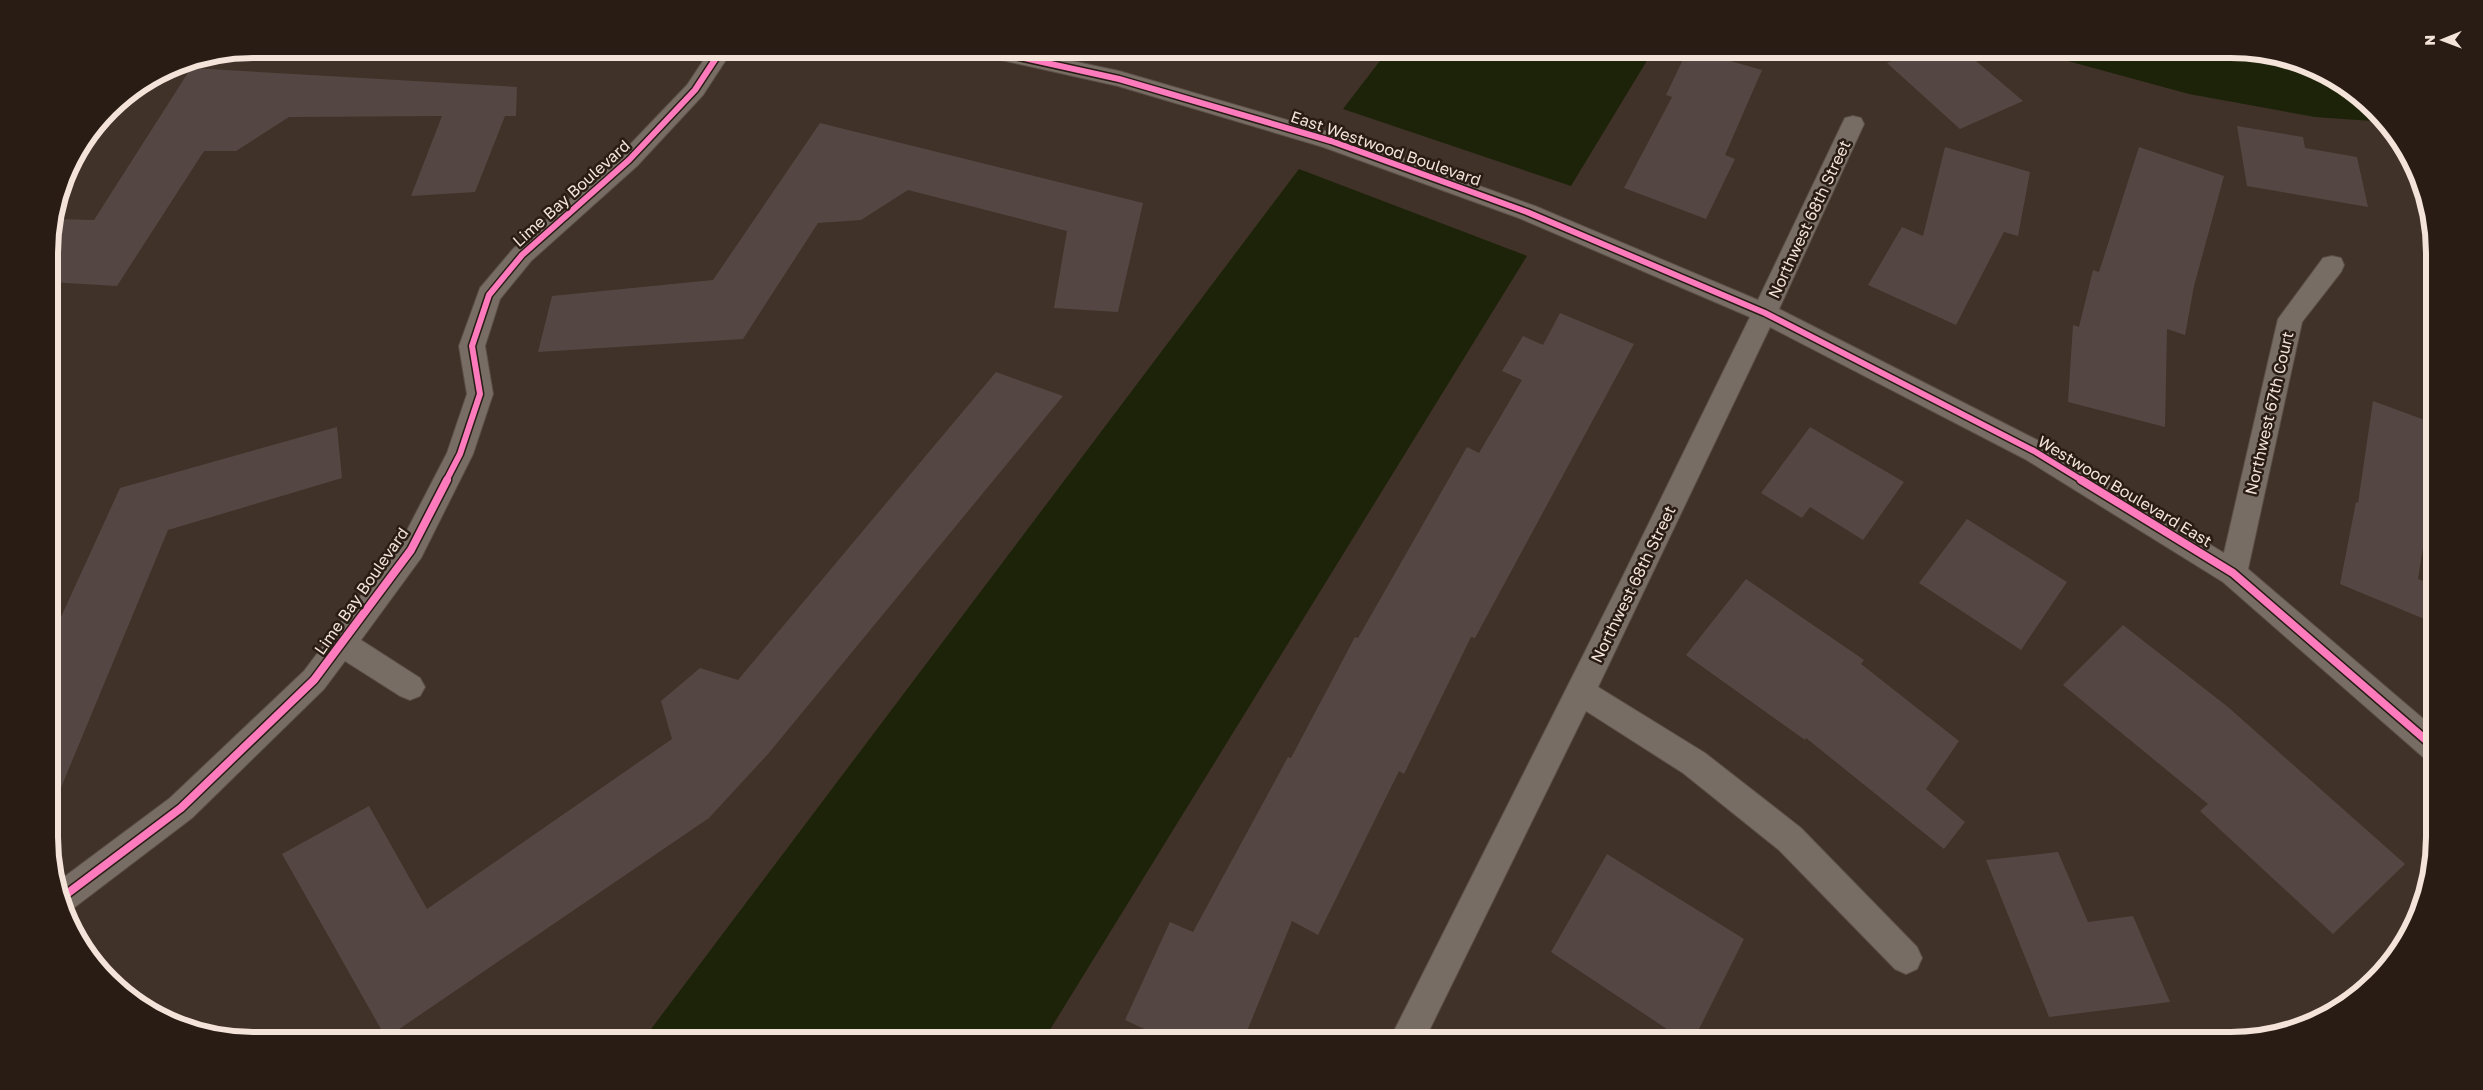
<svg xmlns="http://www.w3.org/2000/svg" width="2483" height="1090" font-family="'Golos Text',sans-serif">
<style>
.water{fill:#1d2309}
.building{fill:#544743}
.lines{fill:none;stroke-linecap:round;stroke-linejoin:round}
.minor-casing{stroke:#5b4f46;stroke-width:2}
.minor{fill:#776d64;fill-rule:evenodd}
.cycleway-far1-casing{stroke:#281c14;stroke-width:9}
.cycleway-casing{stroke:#281c14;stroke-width:11}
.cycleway-far1{stroke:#fd7abc;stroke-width:6}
.cycleway{stroke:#fd7abc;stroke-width:8}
.labels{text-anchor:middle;stroke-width:5;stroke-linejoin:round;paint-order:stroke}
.street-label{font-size:16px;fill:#f4e3d8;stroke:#281c14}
.rim{fill:none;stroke:#f4e3d8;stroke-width:6}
</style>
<rect width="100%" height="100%" fill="#403228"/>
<g class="water">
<polygon points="1389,49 1654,49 1571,186 1343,109"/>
<polygon points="2024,49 2230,49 2308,64 2355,91 2386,122 2315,117 2189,94"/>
<polygon points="1299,169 1527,256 1043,1041 642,1041"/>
</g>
<g class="building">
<polygon points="1688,49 1762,70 1725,155 1735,159 1706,219 1624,188 1672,97 1666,95"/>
<polygon points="1921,49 1962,49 2023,101 1960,129 1887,63"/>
<polygon points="191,68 517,87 516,116 505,116 475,192 411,196 442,116 289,117 236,151 204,151 117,286 49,282 49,239 54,219 94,220"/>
<polygon points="820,123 1143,203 1118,312 1054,308 1067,231 908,190 861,220 818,223 743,339 538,352 552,296 713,280"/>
<polygon points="2237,126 2303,137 2305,148 2357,157 2368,207 2247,186"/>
<polygon points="1945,147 2030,172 2018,236 2004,232 1956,325 1868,285 1902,227 1923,236"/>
<polygon points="2139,147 2224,176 2194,286 2185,335 2167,329 2165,427 2068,402 2073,325 2079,327 2093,270 2099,272"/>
<polygon points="1560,313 1634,344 1475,638 1471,637 1404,774 1399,771 1318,935 1292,921 1243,1041 1170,1041 1125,1020 1170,922 1193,932 1288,757 1291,758 1355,637 1358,638 1467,447 1479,453 1522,380 1502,371 1523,336 1543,345"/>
<polygon points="996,372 1063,396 768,754 709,818 386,1038 282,854 369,806 427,909 672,739 661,701 700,668 738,680"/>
<polygon points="2373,401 2433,423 2433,485 2418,579 2434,585 2434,623 2340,584 2356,502 2358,503"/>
<polygon points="337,427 342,478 168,530 50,814 50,641 120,488"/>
<polygon points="1810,427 1904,482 1863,540 1810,507 1802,518 1761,493"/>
<polygon points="1967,519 2067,582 2021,650 1919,583"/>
<polygon points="1746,579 1864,660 1861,664 1959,741 1926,789 1965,822 1944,849 1806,738 1805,740 1686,655"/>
<polygon points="2123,625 2228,707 2405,864 2333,934 2200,811 2208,804 2063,685"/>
<polygon points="2058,852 2088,922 2133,916 2170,1002 2049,1017 1986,860"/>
<polygon points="1607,854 1744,939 1693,1041 1685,1041 1551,952"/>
</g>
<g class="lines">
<g class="minor-casing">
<g id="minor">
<polygon points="711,49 733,49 703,95 637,166 531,261 500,299 485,346 493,394 473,454 421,558 361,640 420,678 425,687 420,696 410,700 400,696 345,661 324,689 192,818 71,910 64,913 56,883 170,798 304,671 401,542 447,453 467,394 459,346 480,288 513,249 621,154 687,85"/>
<polygon points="972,49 1016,49 1119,71 1339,135 1535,206 1758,300 1842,124 1845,118 1853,116 1861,118 1864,124 1779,309 2043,443 2224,553 2278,319 2323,258 2332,256 2341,258 2344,265 2341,272 2302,322 2248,569 2434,728 2434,761 2423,757 2223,582 2025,459 1770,327 1598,687 1705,753 1801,828 1917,947 1922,958 1917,969 1906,974 1895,969 1779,850 1683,773 1586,711 1424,1041 1389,1041 1623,576 1750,317 1519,218 1323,147 1118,86 983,56 975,54"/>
</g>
</g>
<use href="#minor" class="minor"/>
<g class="cycleway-far1-casing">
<g id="cycleway-far1">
<polyline points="983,49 1119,79 1331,141 1527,212 1765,313 2034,451 2083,481"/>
<polyline points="446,481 460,454 480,394 472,346 489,295 522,255 629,160 695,90 722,49"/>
</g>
</g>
<g class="cycleway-casing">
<g id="cycleway">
<polyline points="2081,480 2233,573 2434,747"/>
<polyline points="60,899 181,808 314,680 411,550 447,480"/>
</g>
</g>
<use href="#cycleway-far1" class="cycleway-far1"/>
<use href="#cycleway" class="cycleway"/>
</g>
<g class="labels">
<g class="street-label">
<text transform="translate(1386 148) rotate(19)" y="6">East Westwood Boulevard</text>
<text transform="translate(571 193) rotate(-42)" y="6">Lime Bay Boulevard</text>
<text transform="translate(1809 219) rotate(-65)" y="6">Northwest 68th Street</text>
<text transform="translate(2269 413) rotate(-77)" y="6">Northwest 67th Court</text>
<text transform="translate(2125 491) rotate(31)" y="6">Westwood Boulevard East</text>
<text transform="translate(1633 584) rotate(-64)" y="6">Northwest 68th Street</text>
<text transform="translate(361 591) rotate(-55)" y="6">Lime Bay Boulevard</text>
</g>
</g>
<path d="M0 0H2483V1090H0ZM253 58H2231A195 195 0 0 1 2426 253V837A195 195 0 0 1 2231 1032H253A195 195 0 0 1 58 837V253A195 195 0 0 1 253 58Z" fill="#281c14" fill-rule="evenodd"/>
<path class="rim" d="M253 58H2231A195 195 0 0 1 2426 253V837A195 195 0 0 1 2231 1032H253A195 195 0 0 1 58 837V253A195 195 0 0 1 253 58Z"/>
<g transform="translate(2443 40) rotate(269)" stroke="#281c14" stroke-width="4" paint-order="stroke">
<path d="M0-4L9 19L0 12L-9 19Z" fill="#f4e3d8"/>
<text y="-8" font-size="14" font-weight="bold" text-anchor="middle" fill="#f4e3d8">N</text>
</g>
</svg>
